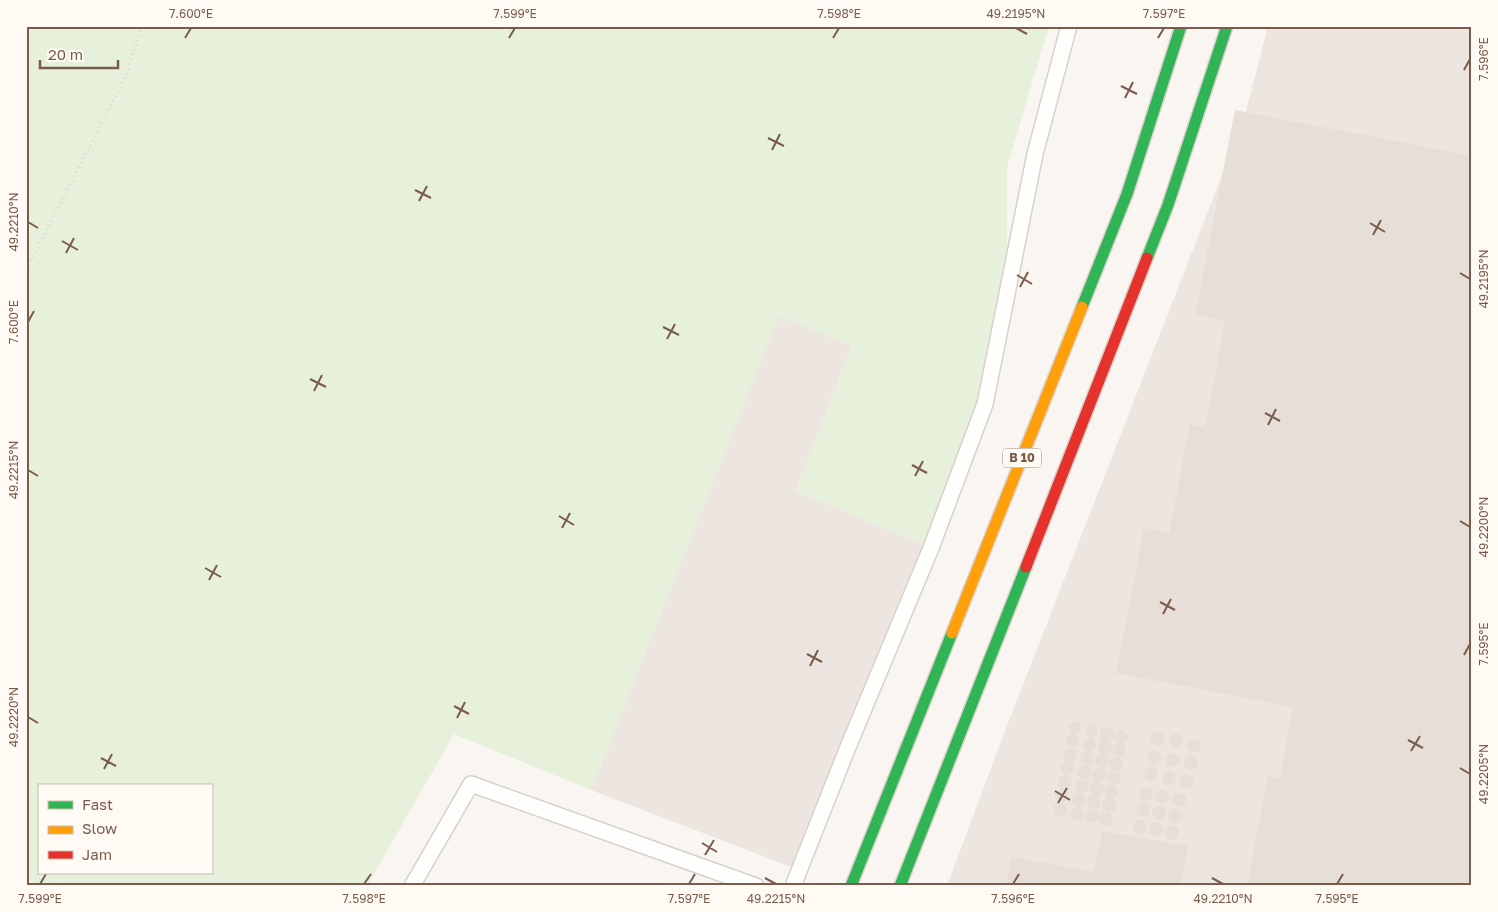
<svg xmlns="http://www.w3.org/2000/svg" width="1498" height="912" font-family="'Golos Text',sans-serif">
<style>
.industrial{fill:#ede5e0}
.green{fill:#e7f0db;fill-rule:evenodd}
.building{fill:#e6ded7}
.lines{fill:none;stroke-linecap:round;stroke-linejoin:round}
.lane-casing{stroke:#d7d1cb;stroke-width:18}
.fast-casing{stroke:#dad1cc;stroke-width:14}
.slow-casing{stroke:#dad1cc;stroke-width:14}
.jam-casing{stroke:#dad1cc;stroke-width:14}
.path{stroke:#dcd5d0;stroke-width:3;stroke-dasharray:1 4;stroke-linecap:butt}
.lane{stroke:#fefefd;stroke-width:15}
.fast{stroke:#30b455;stroke-width:11}
.slow{stroke:#ff9f0a;stroke-width:11}
.jam{stroke:#e5322d;stroke-width:11}
.ticks{fill:none;stroke:#7a5c4d;stroke-width:2}
.labels{text-anchor:middle;stroke-width:5;stroke-linejoin:round;paint-order:stroke}
.shield{fill:#fffaf3;stroke:#a28b7f;stroke-width:1}
.shield-label{font-size:12px;font-weight:bold;fill:#7a5c4d}
.neatline{fill:none;stroke:#7a5c4d;stroke-width:2}
.ticks-label{font-size:12px;text-anchor:middle;fill:#7a5c4d}
</style>
<rect width="100%" height="100%" fill="#f9f5f0"/>
<g class="industrial">
<polygon points="1268,26 1472,26 1472,886 947,886 1003,736 1244,119"/>
<polygon points="779,315 852,345 796,491 931,548 799,870 591,790"/>
</g>
<path class="green" d="M26 26H1049L1007 167V293L985 404 931 548 796 491 852 346 779 316 591 790 454 734 367 886H26ZM39 786H211V873H39Z"/>
<g class="building">
<polygon points="1235,110 1472,156 1472,886 1247,886 1268,776 1280,778 1293,707 1116,673 1144,528 1169,533 1190,424 1205,427 1225,321 1195,315"/>
<polygon points="1074,721 1079,723 1081,728 1079,732 1073,734 1079,738 1078,744 1077,746 1072,747 1067,745 1066,739 1069,735 1073,734 1069,731 1068,726"/>
<polygon points="1092,724 1096,726 1098,731 1096,736 1092,738 1096,742 1096,747 1089,751 1084,748 1084,743 1087,738 1091,738 1086,735 1085,729"/>
<circle cx="1107" cy="734" r="7"/>
<circle cx="1121" cy="737" r="7"/>
<circle cx="1157" cy="738" r="7"/>
<circle cx="1176" cy="741" r="7"/>
<circle cx="1194" cy="745" r="7"/>
<circle cx="1105" cy="747" r="7"/>
<circle cx="1119" cy="750" r="7"/>
<circle cx="1070" cy="755" r="7"/>
<circle cx="1154" cy="757" r="7"/>
<circle cx="1087" cy="758" r="7"/>
<circle cx="1173" cy="760" r="7"/>
<circle cx="1102" cy="761" r="7"/>
<circle cx="1191" cy="763" r="7"/>
<circle cx="1116" cy="764" r="7"/>
<circle cx="1067" cy="768" r="7"/>
<circle cx="1084" cy="772" r="7"/>
<circle cx="1151" cy="774" r="7"/>
<circle cx="1099" cy="775" r="7"/>
<circle cx="1169" cy="778" r="7"/>
<circle cx="1114" cy="778" r="7"/>
<circle cx="1187" cy="781" r="7"/>
<circle cx="1065" cy="782" r="7"/>
<circle cx="1082" cy="786" r="7"/>
<circle cx="1097" cy="789" r="7"/>
<circle cx="1111" cy="792" r="7"/>
<circle cx="1146" cy="794" r="7"/>
<circle cx="1062" cy="796" r="7"/>
<circle cx="1162" cy="797" r="7"/>
<circle cx="1079" cy="800" r="7"/>
<circle cx="1179" cy="800" r="7"/>
<circle cx="1094" cy="802" r="7"/>
<circle cx="1109" cy="805" r="7"/>
<circle cx="1143" cy="810" r="7"/>
<circle cx="1060" cy="810" r="7"/>
<circle cx="1159" cy="813" r="7"/>
<circle cx="1077" cy="814" r="7"/>
<circle cx="1175" cy="816" r="7"/>
<circle cx="1092" cy="816" r="7"/>
<circle cx="1106" cy="819" r="7"/>
<circle cx="1140" cy="827" r="7"/>
<circle cx="1156" cy="829" r="7"/>
<circle cx="1172" cy="833" r="7"/>
<polygon points="1102,831 1188,846 1180,886 1006,886 1011,857 1094,872"/>
</g>
<g class="lines">
<g class="lane-casing">
<g id="lane">
<polyline points="412,886 471,784 756,886"/>
<polyline points="793,886 848,747 931,548 985,404 1035,154 1069,26"/>
</g>
</g>
<g class="fast-casing">
<g id="fast">
<polyline points="1147,258 1168,205 1227,26"/>
<polyline points="1082,307 1127,194 1181,26"/>
<polyline points="851,886 952,633"/>
<polyline points="900,886 1026,567"/>
</g>
</g>
<g class="slow-casing">
<polyline id="slow" points="952,633 1082,307"/>
</g>
<g class="jam-casing">
<polyline id="jam" points="1026,567 1147,258"/>
</g>
<polyline class="path" points="26,270 125,78 142,26"/>
<use href="#lane" class="lane"/>
<use href="#fast" class="fast"/>
<use href="#slow" class="slow"/>
<use href="#jam" class="jam"/>
</g>
<path class="ticks" d="M1016 28 1027 34M185 38 191 28M509 38 515 28M833 38 839 28M1158 38 1164 28M1464 70 1470 59M1121 86 1137 94M1125 98 1133 82M768 138 784 146M772 150 780 134M415 190 431 198M419 201 427 186M28 222 38 228M1370 223 1385 232M1373 235 1381 220M62 241 78 250M66 253 74 238M1460 273 1470 279M1017 275 1032 284M1020 287 1028 272M28 322 34 311M663 327 679 335M667 339 675 324M310 379 326 387M314 391 322 375M1265 413 1280 421M1268 425 1276 409M912 465 927 473M28 470 38 476M915 476 923 461M559 516 574 525M1460 521 1470 527M562 528 570 513M205 568 221 577M209 580 217 565M1160 602 1175 610M1163 614 1171 599M807 654 822 662M1464 655 1470 644M810 666 818 650M454 706 469 714M28 717 38 723M457 718 465 702M1408 740 1423 748M1411 751 1420 736M101 758 116 766M1460 768 1470 774M104 769 112 754M1055 791 1070 800M1058 803 1067 788M702 843 717 852M705 855 714 840M765 878 776 884M1212 878 1223 884M40 884 46 874M364 884 371 874M689 884 695 874M1013 884 1019 874M1337 884 1343 874"/>
<g class="labels">
<rect class="shield" x="1003" y="448.5" width="38" height="19" rx="4"/>
<g class="shield-label">
<text x="1022" y="462">B 10</text>
</g>
</g>
<rect width="1498" height="912" fill="none" stroke="#fffaf3" stroke-width="55"/>
<rect x="38" y="784" width="175" height="90" fill="#fffaf3" stroke="#cabbb1"/>
<rect x="48" y="801" width="25" height="8" fill="#30b455" stroke="#cabbb1"/>
<text x="82" y="810" font-size="15" fill="#7a5c4d">Fast</text>
<rect x="48" y="826" width="25" height="8" fill="#ff9f0a" stroke="#cabbb1"/>
<text x="82" y="834" font-size="15" fill="#7a5c4d">Slow</text>
<rect x="48" y="851" width="25" height="8" fill="#e5322d" stroke="#cabbb1"/>
<text x="82" y="860" font-size="15" fill="#7a5c4d">Jam</text>
<path d="M40 60v8h78v-8" fill="none" stroke="#7a5c4d" stroke-width="2.5"/>
<text x="48" y="60" font-size="15" fill="#7a5c4d" stroke="#fffaf3" stroke-width="4" paint-order="stroke">20 m</text>
<rect x="28" y="28" width="1442" height="856" class="neatline"/>
<g class="ticks-label">
<text x="191" y="18">7.600°E</text>
<text x="515" y="18">7.599°E</text>
<text x="839" y="18">7.598°E</text>
<text x="1016" y="18">49.2195°N</text>
<text x="1164" y="18">7.597°E</text>
<text transform="translate(1484 59) rotate(-90)" y="4">7.596°E</text>
<text transform="translate(14 222) rotate(-90)" y="4">49.2210°N</text>
<text transform="translate(1484 279) rotate(-90)" y="4">49.2195°N</text>
<text transform="translate(14 322) rotate(-90)" y="4">7.600°E</text>
<text transform="translate(14 470) rotate(-90)" y="4">49.2215°N</text>
<text transform="translate(1484 527) rotate(-90)" y="4">49.2200°N</text>
<text transform="translate(1484 644) rotate(-90)" y="4">7.595°E</text>
<text transform="translate(14 717) rotate(-90)" y="4">49.2220°N</text>
<text transform="translate(1484 774) rotate(-90)" y="4">49.2205°N</text>
<text x="40" y="903">7.599°E</text>
<text x="364" y="903">7.598°E</text>
<text x="689" y="903">7.597°E</text>
<text x="776" y="903">49.2215°N</text>
<text x="1013" y="903">7.596°E</text>
<text x="1223" y="903">49.2210°N</text>
<text x="1337" y="903">7.595°E</text>
</g>
</svg>
